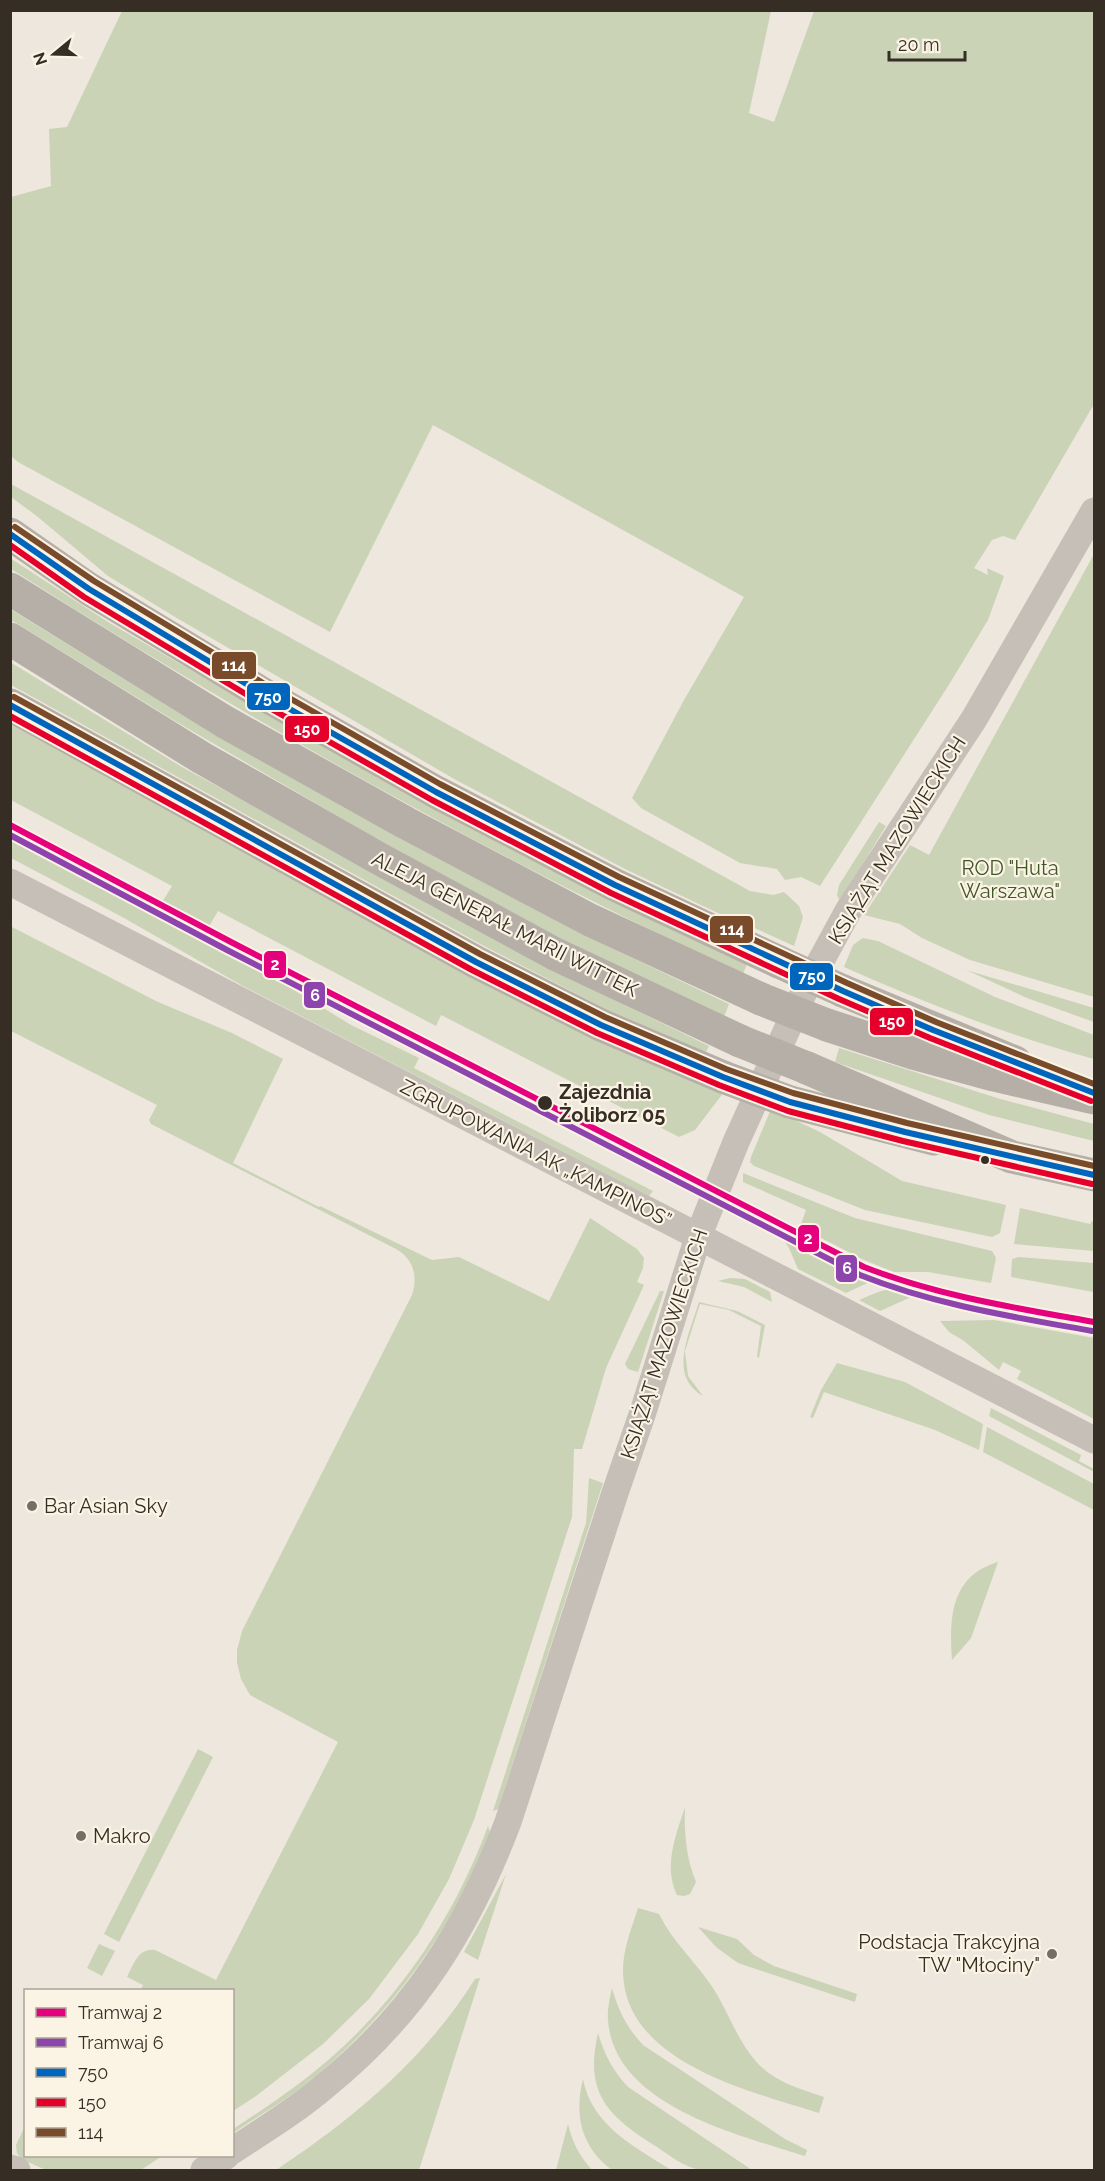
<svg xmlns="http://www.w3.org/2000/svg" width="1105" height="2181" font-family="Raleway,sans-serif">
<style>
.green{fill:#cbd3b6}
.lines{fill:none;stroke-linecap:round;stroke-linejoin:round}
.street{stroke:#c5bfb7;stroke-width:27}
.secondary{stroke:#b6afa7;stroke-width:33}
.secondary-bridge{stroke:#b6afa7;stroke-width:33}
.bus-1-casing{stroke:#fbf3e4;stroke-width:10}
.bus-2-casing{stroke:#fbf3e4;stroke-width:10}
.bus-3-casing{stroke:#fbf3e4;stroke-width:10}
.bus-1{stroke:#0065bd;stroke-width:6}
.bus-2{stroke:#e4002b;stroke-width:6}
.bus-3{stroke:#7a4b2a;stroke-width:6}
.tram-1-casing{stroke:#fbf3e4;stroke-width:10}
.tram-2-casing{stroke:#fbf3e4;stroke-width:10}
.tram-1{stroke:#e5007d;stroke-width:6}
.tram-2{stroke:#8e44ad;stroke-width:6}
.stop-dot{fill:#362d25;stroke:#fbf3e4;stroke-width:2}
.poi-dot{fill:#766e65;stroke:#fbf3e4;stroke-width:2}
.labels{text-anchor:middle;stroke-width:4.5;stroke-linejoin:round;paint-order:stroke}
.street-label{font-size:20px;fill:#362d25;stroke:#fbf3e4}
.park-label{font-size:20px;fill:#405727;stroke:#fbf3e4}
.stop-label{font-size:20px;font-weight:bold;fill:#362d25;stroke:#fbf3e4;text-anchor:start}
.poi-label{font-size:20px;fill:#362d25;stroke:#fbf3e4;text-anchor:start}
.line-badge{stroke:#fbf3e4;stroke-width:2}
.badge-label{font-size:16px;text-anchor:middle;font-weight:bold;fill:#fff}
</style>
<rect width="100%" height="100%" fill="#ede7dd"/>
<g class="green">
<polygon points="122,11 771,11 749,113 774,122 814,11 1094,11 1094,404 1015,540 1003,536 992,540 974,568 988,575 987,568 1004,576 988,620 950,683 820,886 801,877 785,880 777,869 740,863 641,808 632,798 684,700 744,597 433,425 330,632 18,462 11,456 11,197 51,186 49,129 67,127"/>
<polygon points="11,484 750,891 773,895 784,892 799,906 803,917 794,946 748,925 739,923 625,869 456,780 175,617 108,576 38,517 11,497"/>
<polygon points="1094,554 1094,997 970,960 922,938 900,924 864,915 910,845 929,855"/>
<path d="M10 558 108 622 301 734 747 964 743 974C490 856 246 719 11 569Z"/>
<polygon points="10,609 193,721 578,932 729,1004 724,1017 560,939 363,831 175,721 11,620"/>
<polygon points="10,662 182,767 588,987 709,1046 706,1052 606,1009 484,946 11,685"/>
<polygon points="10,722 724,1092 695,1130 679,1137 441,1015 436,1026 218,911 204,935 351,1025 419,1058 414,1068 653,1191 649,1196 243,986 124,918 11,858 11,830 156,912 172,886 11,800"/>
<polygon points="879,822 886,826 840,901 837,895 839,885"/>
<path d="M10 926 158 1002 232 1033 283 1059 233 1163 319 1207 320 1206 432 1260 459 1257 549 1301 590 1218 637 1249 644 1258 643 1268 637 1282 644 1285 606 1368 582 1449H574L572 1517 474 1820 449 1879 418 1934 369 1999 323 2044 256 2096 233 2111 232 1990H141L143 1985 127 1977C134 1964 138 1948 155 1950L216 1980 338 1742 250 1695 241 1679 237 1663V1650L242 1631 412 1295C418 1277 414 1259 396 1249L151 1124 149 1120 157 1105 11 1031Z"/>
<path d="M863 938 878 941 995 997 1094 1035V1059C1009 1036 926 1003 844 967L853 945Z"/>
<polygon points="949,962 966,970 1094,1008 1094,1022 1027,998"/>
<polygon points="839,1048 997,1098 1094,1124 1094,1141 989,1115 835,1062"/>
<polygon points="771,1109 820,1132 902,1181 1006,1205 1000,1233 992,1237 865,1210 754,1166 750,1162 751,1157"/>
<polygon points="743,1173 855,1218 992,1251 996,1258 991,1283 928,1272 894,1272 864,1260 800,1227 806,1210 743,1182"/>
<polygon points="1020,1208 1090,1224 1092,1221 1094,1222 1094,1251 1014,1244"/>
<polygon points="777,1230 876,1279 846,1293 798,1269 789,1248"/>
<polygon points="1019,1257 1094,1263 1094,1292 1011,1277 1012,1259"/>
<polygon points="730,1278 745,1279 770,1292 772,1302 744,1287 718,1281"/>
<polygon points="897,1287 924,1295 909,1298 880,1311 859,1300 878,1292"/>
<polygon points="660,1291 664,1291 638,1372 628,1369 625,1364"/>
<path d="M699 1302 737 1311 765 1325 759 1358 757 1357 761 1326 729 1310 700 1304 685 1351 688 1376 703 1396C667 1376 690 1332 699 1302Z"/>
<polygon points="994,1320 1094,1338 1094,1419 1017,1379 1021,1371 1003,1362 999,1370 964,1341 949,1332 940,1321"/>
<polygon points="837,1363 905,1382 983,1424 979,1450 935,1430 824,1392 813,1418 810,1417 821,1390"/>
<polygon points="991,1408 1081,1455 1079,1461 1094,1469 1094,1472 989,1416"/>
<polygon points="987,1427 1094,1484 1094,1510 983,1452"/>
<polygon points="589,1478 603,1483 498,1809 493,1811 586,1523"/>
<path d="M998 1562 971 1638 952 1660C949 1619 950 1576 998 1562Z"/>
<polygon points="198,1749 213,1757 119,1942 104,1934"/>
<path d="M685 1807C684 1833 686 1857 696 1882L690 1894 684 1896 677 1895C663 1866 676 1835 685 1807Z"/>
<path d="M488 1826 490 1832C451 1934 387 2020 302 2087 280 2104 255 2118 233 2133V2129C253 2116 274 2102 293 2088 383 2023 450 1929 488 1826Z"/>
<polygon points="506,1874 478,1960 464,1952"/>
<path d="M638 1908 659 1914C672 1941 694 1960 711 1985 731 2014 741 2056 773 2076 789 2086 806 2091 824 2097L819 2113C749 2091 623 2062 623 1970 623 1949 632 1927 638 1908Z"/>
<polygon points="698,1927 737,1939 754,1955 774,1966 857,1994 855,2002 738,1963 716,1947"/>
<polygon points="99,1944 115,1951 102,1976 87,1968"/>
<path d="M480 1978 419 2170H276C353 2119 426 2058 475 1979Z"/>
<path d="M612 1988C618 2010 627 2028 643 2045L785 2139 807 2150 805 2156C739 2135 614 2106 608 2020 607 2009 610 1998 612 1988Z"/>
<path d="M598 2033C604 2054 613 2071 628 2087L752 2170C736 2171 718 2173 701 2170 686 2168 670 2156 657 2147 608 2116 584 2094 598 2033Z"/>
<path d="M583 2079C592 2126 634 2146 671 2170H612C581 2147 574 2115 583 2079Z"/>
<path d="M568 2124C572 2142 580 2157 592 2170H556Z"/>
<polygon points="25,2126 26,2156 162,2156 141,2170 46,2170 21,2159 17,2153 16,2145"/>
</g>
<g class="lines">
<g class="street">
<polyline points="10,882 1094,1440"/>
<path d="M232 2151C264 2130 297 2110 326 2085 415 2013 468 1927 508 1822L615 1493 643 1412 698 1237 736 1142 804 992 848 911 974 719 1094 511"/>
<polyline points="10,2168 17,2170"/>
<polyline points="204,2170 226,2156"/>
</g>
<g class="secondary">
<polyline points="10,534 89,589 258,691 436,792 615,885 779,962"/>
<polyline points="10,589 225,722 406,823 590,920 761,999"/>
<polyline points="10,639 202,758 378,858 555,954 740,1041"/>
<polyline points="10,705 476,962 601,1025 723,1077"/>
<polyline points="843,991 1015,1062"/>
<polyline points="827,1025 913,1053 994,1075 1094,1098"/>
<polyline points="807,1068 1012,1157 1094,1175"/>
<polyline points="790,1102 934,1139"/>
</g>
<g class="secondary-bridge">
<polyline points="779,962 843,991"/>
<polyline points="761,999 827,1025"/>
<polyline points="740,1041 807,1068"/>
<polyline points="723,1077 790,1102"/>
</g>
<g class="bus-1-casing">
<g id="bus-1">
<polyline points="10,534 89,589 258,691 436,792 615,885 843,991 933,1030 1094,1093"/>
<polyline points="10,705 476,962 601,1025 723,1077 790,1102 905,1132 1094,1175"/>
</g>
</g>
<g class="bus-2-casing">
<g id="bus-2">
<polyline points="10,545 84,597 254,699 432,800 611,893 839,999 930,1038 1091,1101"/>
<polyline points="10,716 472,970 597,1033 719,1085 788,1111 903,1141 1092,1184"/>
</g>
</g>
<g class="bus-3-casing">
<g id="bus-3">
<polyline points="15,527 94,581 263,683 440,784 619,877 847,983 936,1022 1094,1084"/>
<polyline points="14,697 480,954 605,1017 726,1069 793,1093 907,1123 1094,1166"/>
</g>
</g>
<use href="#bus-1" class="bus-1"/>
<use href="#bus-2" class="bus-2"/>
<use href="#bus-3" class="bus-3"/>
<g class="tram-1-casing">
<path id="tram-1" d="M10 825 231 942 864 1267C938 1296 1016 1308 1094 1322"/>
</g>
<g class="tram-2-casing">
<path id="tram-2" d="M10 835 227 950 860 1275C935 1305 1014 1317 1092 1331"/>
</g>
<use href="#tram-1" class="tram-1"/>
<use href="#tram-2" class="tram-2"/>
</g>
<g class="stop-dot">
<circle cx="545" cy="1103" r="8"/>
<circle cx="985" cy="1160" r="5"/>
</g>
<g class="poi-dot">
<circle cx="32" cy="1506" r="6"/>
<circle cx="81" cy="1836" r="6"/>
<circle cx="1052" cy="1954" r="6"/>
</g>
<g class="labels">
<g class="street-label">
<text transform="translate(897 840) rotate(-58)" y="7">KSIĄŻĄT MAZOWIECKICH</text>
<text transform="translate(505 924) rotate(27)" y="7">ALEJA GENERAŁ MARII WITTEK</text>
<text transform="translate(536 1153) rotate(27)" y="7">ZGRUPOWANIA AK „KAMPINOS”</text>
<text transform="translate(664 1344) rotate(-72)" y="7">KSIĄŻĄT MAZOWIECKICH</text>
</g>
<g class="park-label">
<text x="1010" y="875">ROD "Huta<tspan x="1010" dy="23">Warszawa"</tspan></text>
</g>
<g class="stop-label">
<text x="559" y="1099">Zajezdnia<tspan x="559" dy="23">Żoliborz 05</tspan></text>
</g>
<g class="poi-label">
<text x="44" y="1513">Bar Asian Sky</text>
<text x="93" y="1843">Makro</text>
<text x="1040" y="1949" text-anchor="end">Podstacja Trakcyjna<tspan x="1040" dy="23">TW "Młociny"</tspan></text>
</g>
</g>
<g class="line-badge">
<rect x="211" y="651" width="46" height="29" rx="6" fill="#7a4b2a"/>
<rect x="246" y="682" width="45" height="29" rx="6" fill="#0065bd"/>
<rect x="284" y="715" width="46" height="28" rx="6" fill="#e4002b"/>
<rect x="709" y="915" width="45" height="29" rx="6" fill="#7a4b2a"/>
<rect x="263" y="950" width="24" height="29" rx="6" fill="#e5007d"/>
<rect x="789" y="962" width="45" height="29" rx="6" fill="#0065bd"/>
<rect x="303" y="981" width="23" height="28" rx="6" fill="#8e44ad"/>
<rect x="869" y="1007" width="45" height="29" rx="6" fill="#e4002b"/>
<rect x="797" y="1224" width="23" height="29" rx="6" fill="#e5007d"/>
<rect x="835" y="1254" width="23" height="29" rx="6" fill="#8e44ad"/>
</g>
<g class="badge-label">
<text x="234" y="671">114</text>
<text x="268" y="703">750</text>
<text x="307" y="735">150</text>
<text x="732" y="935">114</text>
<text x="275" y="970">2</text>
<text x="812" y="982">750</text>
<text x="315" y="1001">6</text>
<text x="892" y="1027">150</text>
<text x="808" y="1244">2</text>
<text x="847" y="1274">6</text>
</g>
<rect width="1105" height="2181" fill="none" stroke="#362d25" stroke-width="24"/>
<rect x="24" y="1989" width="210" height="168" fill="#fbf3e4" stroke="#aca498" stroke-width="1.5"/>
<rect x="36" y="2008" width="30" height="9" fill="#e5007d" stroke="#aca498" stroke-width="1.5"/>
<text x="78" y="2019" font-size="18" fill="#362d25">Tramwaj 2</text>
<rect x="36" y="2038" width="30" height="9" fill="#8e44ad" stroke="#aca498" stroke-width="1.5"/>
<text x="78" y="2049" font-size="18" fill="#362d25">Tramwaj 6</text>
<rect x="36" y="2068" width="30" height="9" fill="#0065bd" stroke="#aca498" stroke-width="1.5"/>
<text x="78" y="2079" font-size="18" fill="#362d25">750</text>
<rect x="36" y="2098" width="30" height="9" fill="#e4002b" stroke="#aca498" stroke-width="1.5"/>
<text x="78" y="2109" font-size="18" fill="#362d25">150</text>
<rect x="36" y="2128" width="30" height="9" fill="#7a4b2a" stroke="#aca498" stroke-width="1.5"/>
<text x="78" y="2139" font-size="18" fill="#362d25">114</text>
<g transform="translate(54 54) rotate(251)" stroke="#fbf3e4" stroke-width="4.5" paint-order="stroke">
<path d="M0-4.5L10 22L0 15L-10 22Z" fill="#362d25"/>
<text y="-9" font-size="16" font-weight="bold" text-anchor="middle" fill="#362d25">N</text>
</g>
<path d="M889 51v9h76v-9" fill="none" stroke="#362d25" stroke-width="3"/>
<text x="898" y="51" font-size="18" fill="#362d25" stroke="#fbf3e4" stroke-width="4.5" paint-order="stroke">20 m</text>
</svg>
